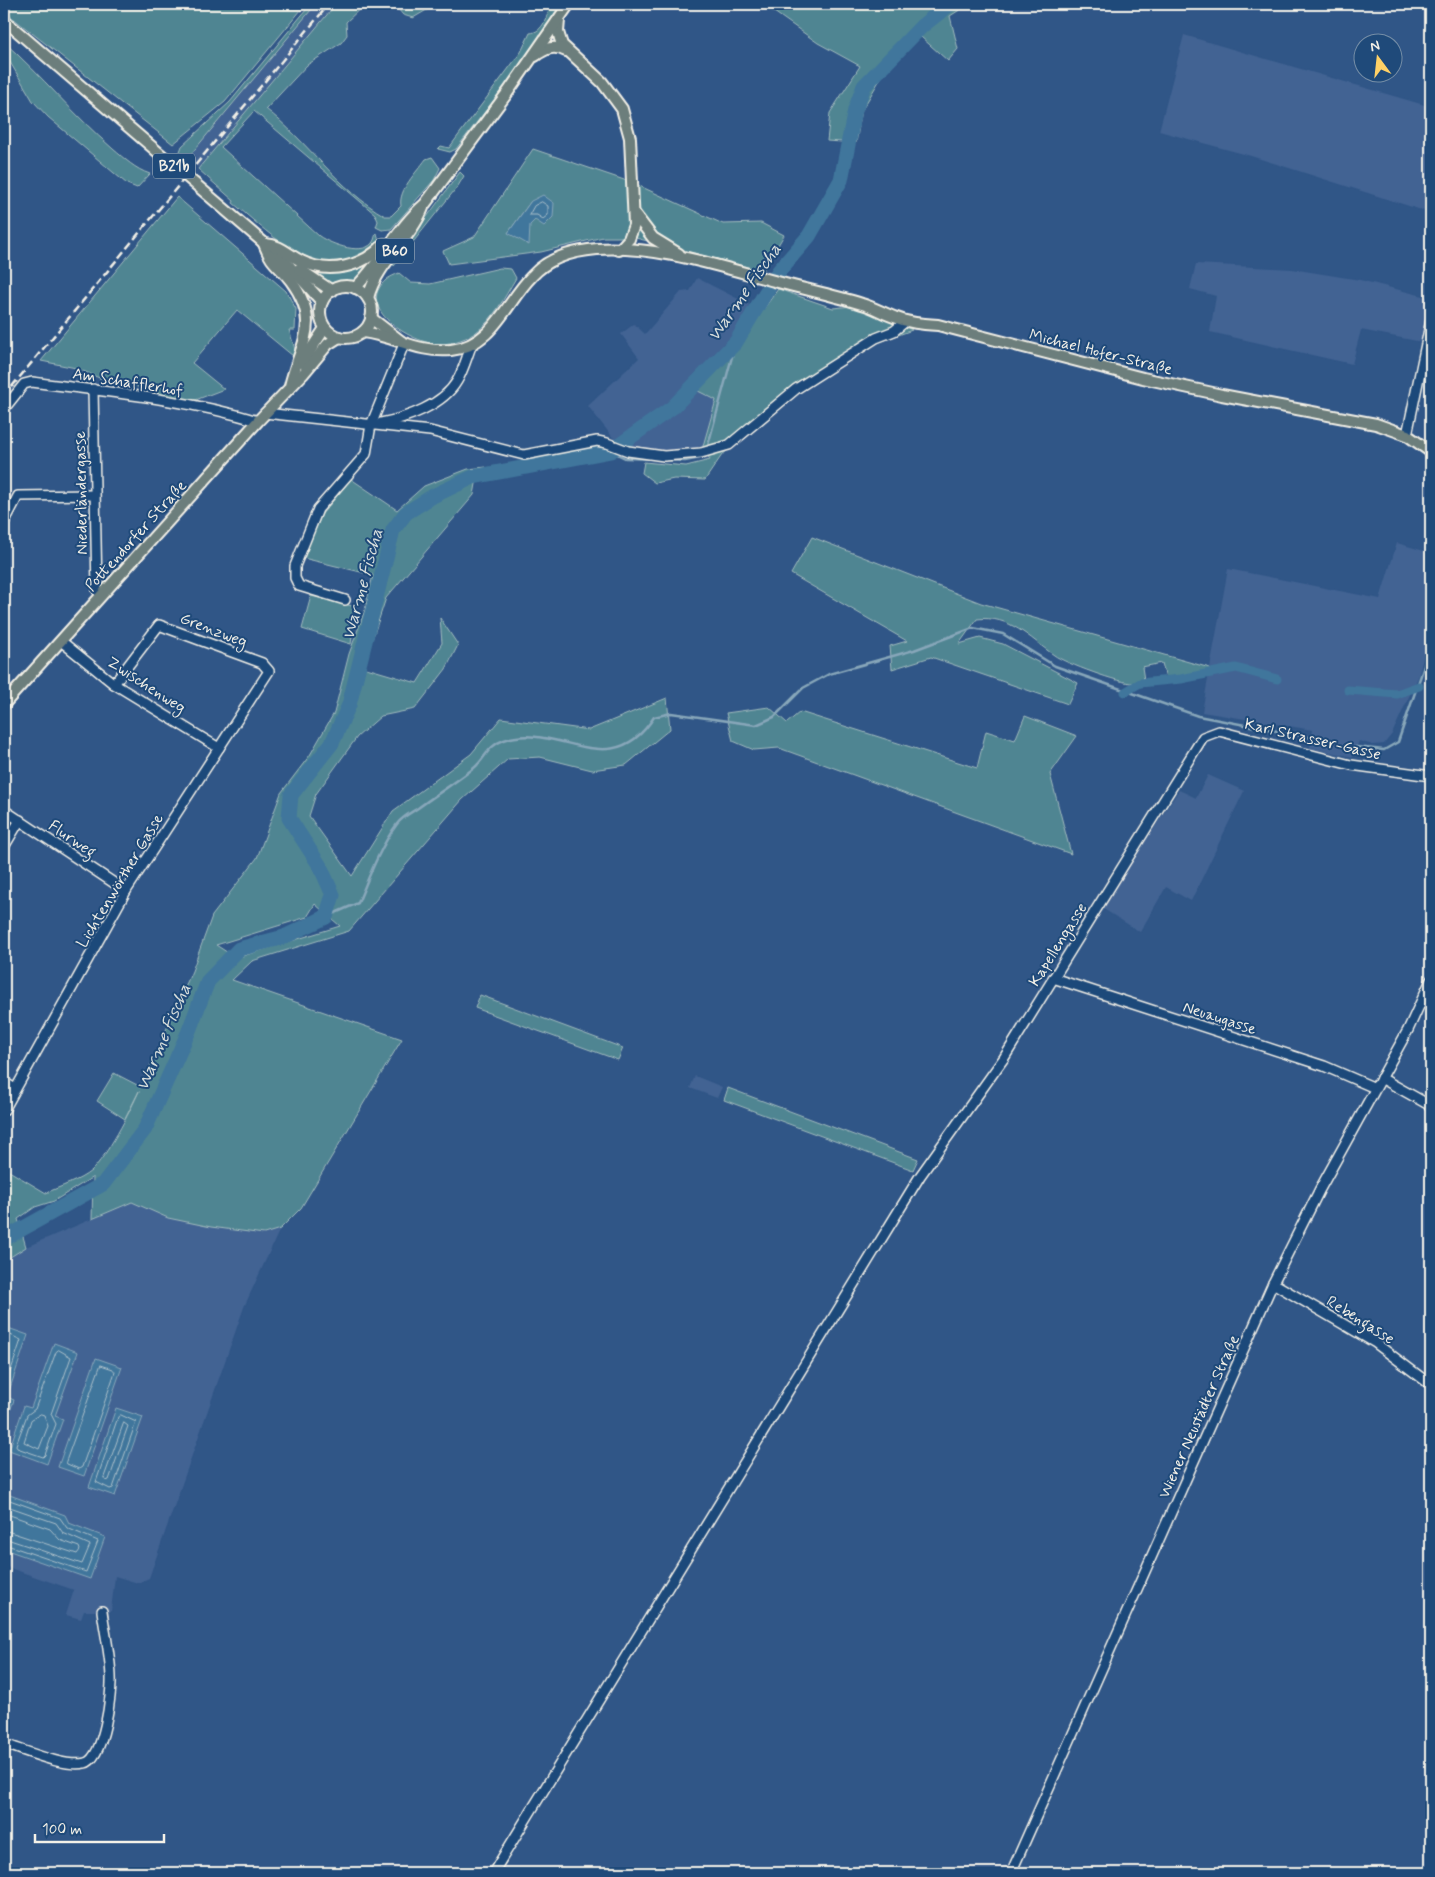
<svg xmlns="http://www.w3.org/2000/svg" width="1435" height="1877" font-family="Mynerve,sans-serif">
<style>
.built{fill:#426393}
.green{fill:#4f8592;stroke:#a2bbbd;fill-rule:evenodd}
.water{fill:#40769c;stroke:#88a7ba}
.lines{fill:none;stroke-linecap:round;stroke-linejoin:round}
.shore{stroke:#acc0ca;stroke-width:1}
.stream{stroke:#88a7ba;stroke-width:2.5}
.canal{stroke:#40769c;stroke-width:9}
.river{stroke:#40769c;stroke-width:15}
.minor-casing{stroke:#f4f1e8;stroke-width:12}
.major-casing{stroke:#f4f1e8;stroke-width:14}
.minor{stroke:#1f4a7a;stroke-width:9}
.major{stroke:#6c7e7c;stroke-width:10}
.rail{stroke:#f4f1e8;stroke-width:2.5;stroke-dasharray:8 4;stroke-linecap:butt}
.labels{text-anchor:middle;stroke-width:4;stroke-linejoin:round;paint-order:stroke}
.shield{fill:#1f4a7a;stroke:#b4bfc7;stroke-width:1}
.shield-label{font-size:15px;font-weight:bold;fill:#f4f1e8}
.street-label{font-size:16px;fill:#f4f1e8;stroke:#1f4a7a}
.water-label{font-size:18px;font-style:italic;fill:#d9dfdd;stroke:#1f4a7a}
</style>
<rect width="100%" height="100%" fill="#305687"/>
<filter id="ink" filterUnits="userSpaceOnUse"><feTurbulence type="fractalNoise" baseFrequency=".02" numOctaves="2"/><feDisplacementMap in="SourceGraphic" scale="10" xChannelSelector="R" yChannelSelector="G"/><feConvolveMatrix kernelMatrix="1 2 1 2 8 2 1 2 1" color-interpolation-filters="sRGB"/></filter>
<g filter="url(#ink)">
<g class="built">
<polygon points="316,4 336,4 199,168 188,158"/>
<polygon points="1184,35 1431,107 1431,213 1251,156 1159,131"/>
<polygon points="1196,264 1292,269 1360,280 1431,298 1422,342 1361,330 1352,364 1210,332 1216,296 1190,289"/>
<polygon points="697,278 752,306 731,339 687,389 692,396 698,391 716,400 703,446 666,454 630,447 614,439 588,406 639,358 621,334 634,324 645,334 681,292 690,291"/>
<polygon points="1397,543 1431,553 1431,629 1418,677 1392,734 1384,744 1373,745 1359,741 1353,757 1310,748 1313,730 1202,712 1228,569 1380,599"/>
<polygon points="1208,775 1244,791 1191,901 1166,887 1140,932 1102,908 1179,790 1196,798"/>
<polygon points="695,1076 722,1087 717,1098 690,1088"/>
<polygon points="132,1202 168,1218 264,1234 280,1229 244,1307 149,1578 138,1583 115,1576 111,1611 84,1611 81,1619 66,1615 74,1590 4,1566 4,1261 26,1247"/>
</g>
<g class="green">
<polygon points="4,4 306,4 225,102 173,144 4,11"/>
<polygon points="311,4 316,4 186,160 179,154 182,146 230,102"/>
<path d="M336 4H365L346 22 347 35 341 43 307 65 266 109C307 141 339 190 385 216H391L401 206C398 190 416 173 426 159L432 157 440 168 434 180 391 229 382 230 376 227 378 221 375 214 254 111 221 147 319 236C330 244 366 258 374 240 375 237 375 235 377 233L379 242C327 294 274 237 233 203L234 201 198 169Z"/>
<polygon points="394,4 426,4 430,8 413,18 403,15"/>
<path d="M551 4H563L522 64 456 149 450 152 438 149 441 146 449 148 521 52 530 33C544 32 547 15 551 4Z"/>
<polygon points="769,4 969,4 950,16 958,49 948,61 921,37 885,71 862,110 856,143 827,141 830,113 860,66 818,43 767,7"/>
<path d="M4 42C42 76 74 115 113 149 125 159 135 169 150 174L137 188 127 184 48 117 33 101 4 52Z"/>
<path d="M533 149 633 183 723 224 761 223 784 235 763 271 632 237H603L541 252 449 264 443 251 474 237ZM531 201 535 220 530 225 508 233Z"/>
<polygon points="460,172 464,176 458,186 394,266 393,263"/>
<polygon points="177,197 286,291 296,309 295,330 289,330 297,356 293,356 237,310 192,363 224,389 193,401 149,392 120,379 104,380 76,368 41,361"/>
<path d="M368 263 370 266C350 287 340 290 315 276L317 270Z"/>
<path d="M500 268 511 269 516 278C504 298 494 319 475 333 464 340 448 345 435 344 410 341 354 308 386 280 389 277 395 275 399 273L411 283 430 284Z"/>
<polygon points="778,289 833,308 852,306 887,317 912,330 874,344 797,394 722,455 705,480 674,479 655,483 642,473 644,462 686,466 710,460 703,446 716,400 698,391 740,342"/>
<path d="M486 467 476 484 474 495 386 598 363 667 417 683 442 643 440 618 458 645 446 669 415 709 381 716 357 737 316 794 309 816 352 876 393 811 471 754 501 718 589 730 667 698 670 729 626 765 592 770 540 757 508 759 462 800 349 931 252 961 232 980 402 1039 301 1208 280 1229 264 1234 211 1227 168 1218 132 1202 92 1219 93 1177 54 1201 35 1207 18 1219 26 1247 4 1261V1168L46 1193C61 1186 79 1181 91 1171 106 1158 131 1110 139 1091L125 1119 97 1101 114 1073 141 1087 192 971 212 916 257 858 281 793 310 755 334 713 349 654 365 610 373 575 303 558 322 514 351 479 397 510 424 486 468 469ZM315 904 340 926 236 958 216 945 307 917Z"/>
<path d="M812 537 981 603 1210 668 1209 671 1166 678 1162 663 1142 667 1144 680C1141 681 1137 683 1133 683 1122 684 1064 663 1054 655 1029 638 1010 615 977 619L959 644 980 638 1003 644 1078 683 1068 704 931 657 892 669 890 646 907 641 791 574Z"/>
<polygon points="311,596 356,607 351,644 302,629"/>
<polygon points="769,707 787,723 800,712 977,768 986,731 1015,740 1025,716 1077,736 1050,774 1071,854 779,748 754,750 733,741 726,713"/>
<polygon points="480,995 623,1048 618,1060 475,1008"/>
<polygon points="728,1088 918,1159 913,1170 724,1100"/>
</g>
<g class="water">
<polygon points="543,195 554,203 553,217 544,226 535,220 530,225 529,245 508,233 531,201"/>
<polygon points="5,1327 28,1335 7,1397 14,1400 4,1428"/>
<polygon points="54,1343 78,1352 55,1416 63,1419 47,1464 9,1450 24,1406 31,1408"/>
<polygon points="96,1358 122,1367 84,1476 58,1467"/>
<polygon points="116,1408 143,1417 115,1496 89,1487"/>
<polygon points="4,1493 65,1515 69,1523 105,1537 90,1579 4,1549"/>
</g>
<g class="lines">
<g class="shore">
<polygon points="542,202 548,206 548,215 543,219 537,215 529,215 534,206"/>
<polyline points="4,1332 21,1340 4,1391"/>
<polygon points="59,1350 71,1357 51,1414 56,1424 45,1455 43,1457 17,1448 16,1445 27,1415 35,1409 56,1352"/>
<polygon points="101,1365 113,1369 115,1372 82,1467 79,1469 67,1464 66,1462"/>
<polygon points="41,1414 44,1415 48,1426 39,1449 24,1442 31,1420"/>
<polygon points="121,1415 136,1422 113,1488 110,1489 96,1482 118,1417"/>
<polygon points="124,1423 128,1426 109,1480 106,1481 104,1478"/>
<polyline points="4,1498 60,1518 67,1528 98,1541 86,1572 4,1544"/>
<polyline points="4,1505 56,1523 63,1533 90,1545 82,1564 4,1538"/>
<polyline points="4,1513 50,1529 60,1540 79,1547 80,1550 77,1554 4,1530"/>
</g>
<g class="stream">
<polyline points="707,449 736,342"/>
<polyline points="611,451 625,458 658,459"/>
<polyline points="666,460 685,461 705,457 706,454"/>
<polyline points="1356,747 1384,750 1398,742 1431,646"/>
<path d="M326 917 358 903C369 877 380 847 397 824 402 817 412 812 418 808 437 794 456 782 474 768 486 758 487 746 504 740 557 721 611 785 654 717L671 713 756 725 774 717 803 688 829 674 914 650 973 628 1003 634 1055 666 1198 716 1324 740"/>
</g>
<g class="canal">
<polyline points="1348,690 1397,694 1419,686"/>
<polyline points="1125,692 1140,683 1181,679 1236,668 1277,679"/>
</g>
<polyline class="river" points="4,1239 103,1184 145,1129 188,1033 208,981 239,949 284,937 326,917 333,895 320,866 289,818 291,795 332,743 349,705 393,530 406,513 433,496 473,477 611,451 673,407 736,342 778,272 809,236 841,180 855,110 864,86 922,26 950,4"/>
<g class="minor-casing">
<g id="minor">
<polyline points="93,389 97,590 101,595"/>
<path d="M4 409 24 384 32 382C107 392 185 399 258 421"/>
<polyline points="265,413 430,431 524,455 597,441 607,443 628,451 664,456 701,453 729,445 796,389 876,338 894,331 906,321"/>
<path d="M381 423C407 418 443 405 457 381 464 369 467 356 472 344"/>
<polyline points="1407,435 1431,320"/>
<polyline points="4,523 18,496 94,495"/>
<polyline points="345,600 299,586 295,578 295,566 318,509 366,454 371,425 404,344"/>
<polyline points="61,641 114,684 219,748"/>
<polyline points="4,810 126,891"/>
<polyline points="4,847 20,820"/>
<polyline points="1053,978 1324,1066 1375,1088"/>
<polyline points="1381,1078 1431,1106"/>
<polyline points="4,1082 15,1089"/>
<polyline points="4,1110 126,891 269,671 262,663 159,625 114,684"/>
<polyline points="1273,1283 1374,1342 1431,1385"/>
<path d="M4 1744C24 1750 65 1768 85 1763 104 1759 112 1693 111 1676 110 1654 105 1633 102 1611"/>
<polyline points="493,1873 920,1176 1004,1058 1203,737 1219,731 1351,765 1431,776"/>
<polyline points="1011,1873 1273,1283 1320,1189 1408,1030 1431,980"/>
</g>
</g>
<g class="major-casing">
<g id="major">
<polyline points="4,20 285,261 322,302"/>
<polyline points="559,20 558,32 562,45 602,82 622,109 630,138 634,225 629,239 619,250"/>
<path d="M535 56C546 48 554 45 566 51"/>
<polyline points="634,213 653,238 679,254"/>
<path d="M264 244C272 265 279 265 291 281 322 323 300 344 290 386"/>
<path d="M266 244C280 245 289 255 301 261 329 275 363 267 384 244"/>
<polyline points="299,269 332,291"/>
<circle cx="346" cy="312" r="26"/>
<path d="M355 288C381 263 397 228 425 204L508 92 569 4"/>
<path d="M368 298C376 264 410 241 423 208"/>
<polyline points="371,318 402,342"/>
<path d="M363 332C395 336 417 353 451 350 493 346 506 302 532 276 548 258 573 251 597 249 655 245 718 266 774 281 803 289 833 295 862 304 873 307 883 313 894 317 908 323 922 324 938 325L1143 378 1222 395 1376 424 1407 435 1431 452"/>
<polyline points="302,363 325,328"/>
<polyline points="4,704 258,421 303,374 328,344 339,337"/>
</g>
</g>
<use href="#minor" class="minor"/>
<use href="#major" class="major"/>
<polyline class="rail" points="4,396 329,4"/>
</g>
</g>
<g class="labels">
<g class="shield">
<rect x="153" y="153.5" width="42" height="25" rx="4"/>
<rect x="376" y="238.5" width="38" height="25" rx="4"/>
</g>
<g class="shield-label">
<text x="174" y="171">B21b</text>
<text x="395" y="256">B60</text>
</g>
<g class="street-label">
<text transform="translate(1101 351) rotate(14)" y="6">Michael Hofer-Straße</text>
<text transform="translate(128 381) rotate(9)" y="6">Am Schafflerhof</text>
<text transform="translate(80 493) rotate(-91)" y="6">Niederländergasse</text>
<text transform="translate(135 535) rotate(-48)" y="6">Pottendorfer Straße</text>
<text transform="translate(214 629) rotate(21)" y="6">Grenzweg</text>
<text transform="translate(147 684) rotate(33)" y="6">Zwischenweg</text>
<text transform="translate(1313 738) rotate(13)" y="6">Karl Strasser-Gasse</text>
<text transform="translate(73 838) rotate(34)" y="6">Flurweg</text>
<text transform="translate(119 880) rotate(-59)" y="6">Lichtenwörther Gasse</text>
<text transform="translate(1057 944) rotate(-58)" y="6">Kapellengasse</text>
<text transform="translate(1220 1017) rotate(18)" y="6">Neuaugasse</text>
<text transform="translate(1361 1319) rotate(32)" y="6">Rebengasse</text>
<text transform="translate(1198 1416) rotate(-66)" y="6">Wiener Neustädter Straße</text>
</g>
<g class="water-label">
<text transform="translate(744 292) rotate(-55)" y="6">Warme Fischa</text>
<text transform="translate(362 584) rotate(-75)" y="6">Warme Fischa</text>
<text transform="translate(163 1037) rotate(-67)" y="6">Warme Fischa</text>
</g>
</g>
<rect width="1435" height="1877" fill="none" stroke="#1f4a7a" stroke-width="20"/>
<rect x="10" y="10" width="1415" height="1857" fill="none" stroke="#f4f1e8" stroke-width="2" filter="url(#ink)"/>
<g transform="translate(1378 58) rotate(345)"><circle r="24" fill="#1f4a7a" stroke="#748da6"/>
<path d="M0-4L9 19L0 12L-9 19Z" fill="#ffd166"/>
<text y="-8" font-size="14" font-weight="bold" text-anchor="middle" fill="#f4f1e8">N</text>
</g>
<path d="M35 1834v8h129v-8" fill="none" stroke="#f4f1e8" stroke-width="2.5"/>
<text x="42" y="1834" font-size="15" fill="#f4f1e8" stroke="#1f4a7a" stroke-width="4" paint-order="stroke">100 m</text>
</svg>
